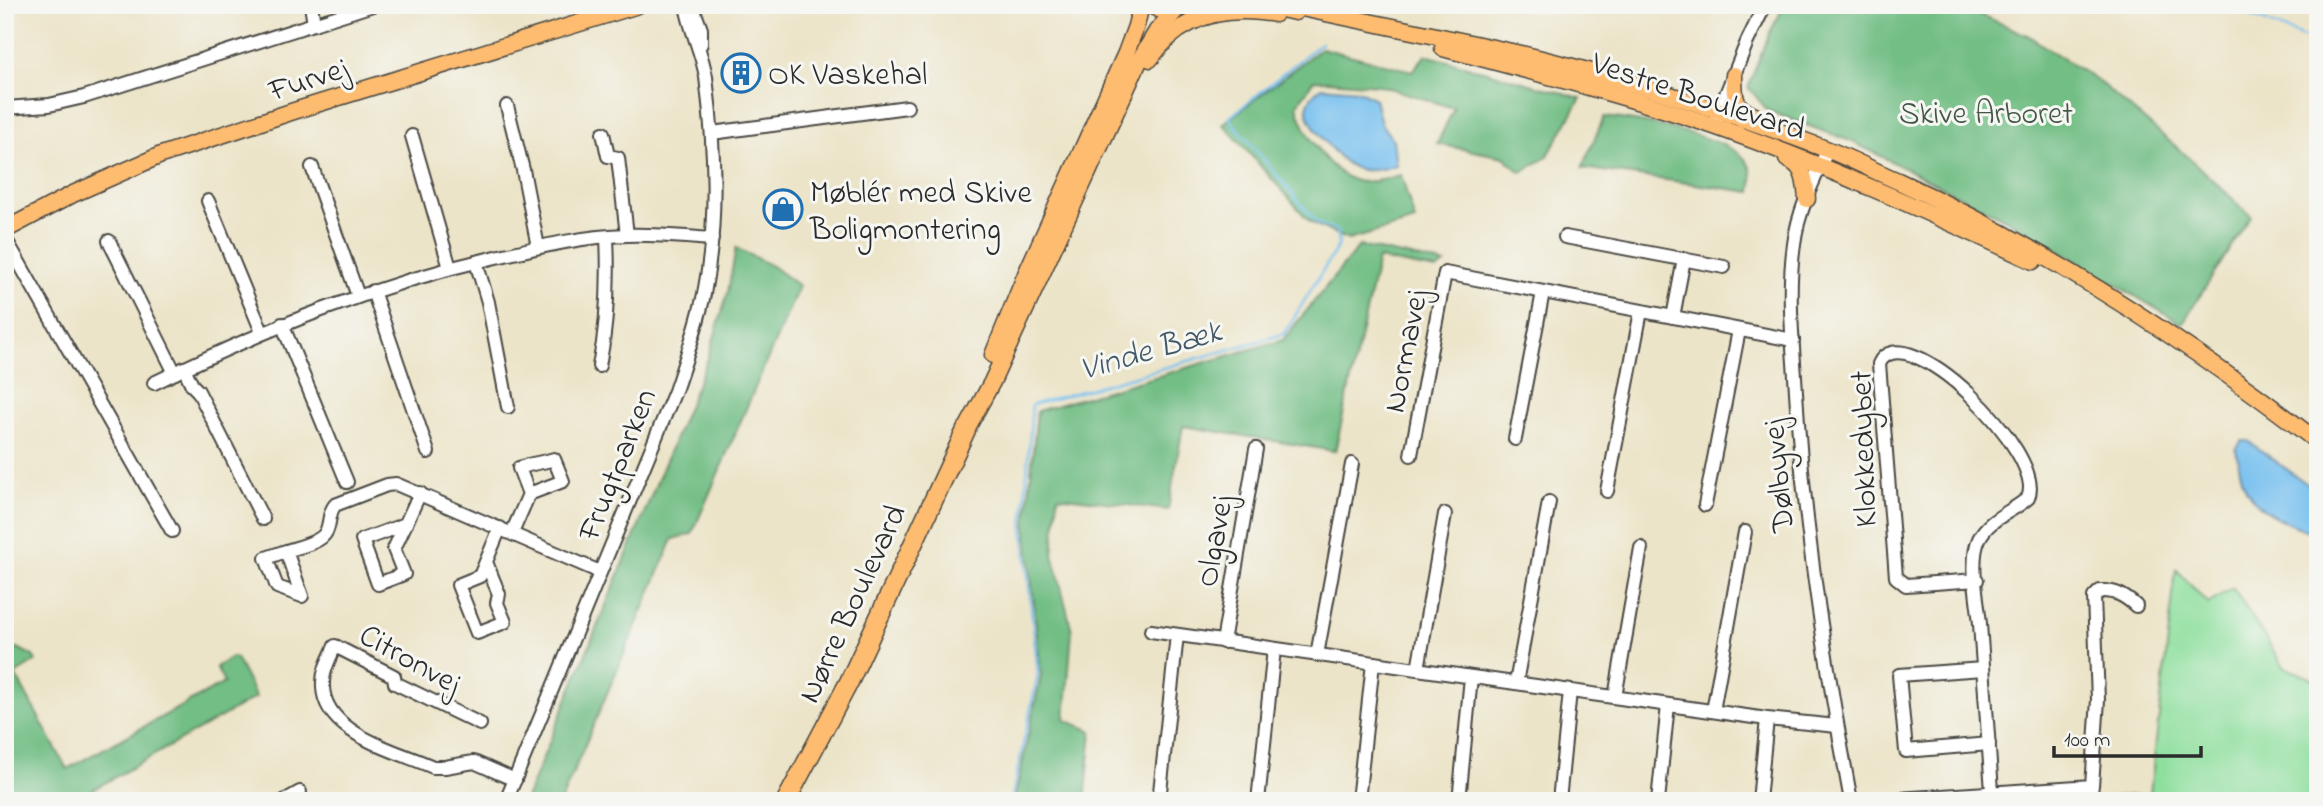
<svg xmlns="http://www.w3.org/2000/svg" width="2323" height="806" font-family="'Indie Flower',sans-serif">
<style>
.green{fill:#8edf9e;stroke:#5c8564;stroke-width:2}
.forest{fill:#72be85;stroke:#4e7458;stroke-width:2}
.water{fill:#77c0ef;stroke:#51768d;stroke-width:2}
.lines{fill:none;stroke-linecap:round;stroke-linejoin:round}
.stream{stroke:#77c0ef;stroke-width:2.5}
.minor-casing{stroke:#484743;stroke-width:16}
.major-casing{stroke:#484743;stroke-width:19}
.highway-casing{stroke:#484743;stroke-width:21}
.minor{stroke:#fff;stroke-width:12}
.major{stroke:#febc70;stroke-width:16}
.highway{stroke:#febc70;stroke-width:18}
.labels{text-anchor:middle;stroke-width:6;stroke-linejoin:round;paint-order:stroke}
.poi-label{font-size:32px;fill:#2b2b2b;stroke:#f6f6f2;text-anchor:start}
.street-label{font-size:32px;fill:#2b2b2b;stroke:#f6f6f2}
.park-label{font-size:32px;fill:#445848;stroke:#f6f6f2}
.water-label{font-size:33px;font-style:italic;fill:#425866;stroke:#f6f6f2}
</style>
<rect width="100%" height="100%" fill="#f6f6f2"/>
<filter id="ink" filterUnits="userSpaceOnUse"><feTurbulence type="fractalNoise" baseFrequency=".0143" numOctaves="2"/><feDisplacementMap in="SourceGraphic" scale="14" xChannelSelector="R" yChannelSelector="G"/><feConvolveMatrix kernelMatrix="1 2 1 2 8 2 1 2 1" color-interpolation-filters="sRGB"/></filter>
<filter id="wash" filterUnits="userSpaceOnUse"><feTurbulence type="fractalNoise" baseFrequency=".00686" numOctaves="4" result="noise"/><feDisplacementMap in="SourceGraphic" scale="28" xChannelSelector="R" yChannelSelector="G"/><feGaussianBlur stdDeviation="1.57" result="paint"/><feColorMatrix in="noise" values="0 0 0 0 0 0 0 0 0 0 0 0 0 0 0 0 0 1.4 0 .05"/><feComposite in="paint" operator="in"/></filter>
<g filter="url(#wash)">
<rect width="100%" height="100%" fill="#ece4c8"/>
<polygon class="green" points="2176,569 2208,604 2233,588 2284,667 2318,681 2318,801 2062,801 2150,794"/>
<g class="forest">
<polygon points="1785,5 1958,5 2027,35 2099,82 2186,155 2251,216 2182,324 2007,220 1853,142 1768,111 1748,87 1770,32"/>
<path d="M1321 48 1412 71 1426 55 1581 98 1547 157 1521 172 1504 157 1437 144 1454 108 1379 85 1314 80 1297 105C1302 132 1333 180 1363 182 1375 183 1390 177 1401 175L1415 221 1348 240 1310 222 1223 124Z"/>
<path d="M1604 117C1636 120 1720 135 1743 157 1754 168 1753 179 1751 192L1582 168Z"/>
<polygon points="1359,246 1445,264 1436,270 1378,259 1335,451 1183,426 1168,510 1058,496 1053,554 1072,631 1065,720 1092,731 1085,801 1014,801 1041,675 1026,526 1037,411 1283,340"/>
<polygon points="736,248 772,266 799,286 692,534 673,539 561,801 525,801 707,361 728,292"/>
<polygon points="18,648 33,656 36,661 15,674 67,769 224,683 216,667 232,657 236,658 256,697 73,801 5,801 5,655"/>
</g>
<g class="water">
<path d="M1322 87 1358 90 1375 99 1381 124 1393 140 1396 165C1384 169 1365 173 1353 167 1340 161 1305 122 1307 108 1308 99 1315 92 1322 87Z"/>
<path d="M2242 441H2248L2318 492V535C2290 523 2254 514 2243 482 2240 472 2238 460 2236 449Z"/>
</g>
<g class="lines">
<g class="stream">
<polyline points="2225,5 2318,43"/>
<polyline points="1011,801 1038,674 1023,528 1032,405 1284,334 1339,244 1337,231 1317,223 1229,118 1321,43"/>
</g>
</g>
</g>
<g filter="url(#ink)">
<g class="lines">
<g class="minor-casing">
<g id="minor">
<polyline points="311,5 314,24"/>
<polyline points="692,5 701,29 701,44"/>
<polyline points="507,106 523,170 538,247"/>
<polyline points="5,108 49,105 84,97 373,5"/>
<polyline points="1716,119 1747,42 1765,5"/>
<polyline points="603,133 608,156 618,158 627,235"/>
<polyline points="712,133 907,107"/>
<polyline points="412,136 450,268"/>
<path d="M1828 149C1814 179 1798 211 1794 244 1787 293 1793 342 1796 392 1804 530 1826 665 1851 801"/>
<polyline points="312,167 358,296"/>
<polyline points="208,201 262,332"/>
<polyline points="1565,237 1724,267"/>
<polyline points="5,238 172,531"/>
<polyline points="109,241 175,373"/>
<polyline points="476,262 488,302 508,407"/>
<polyline points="373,291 428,452"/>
<polyline points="1673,317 1684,259"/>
<polyline points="282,324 347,482"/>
<path d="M599 366C608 322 609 281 607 237"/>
<polyline points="184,368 192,385 198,391 263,519"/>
<path d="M154 383C265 329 375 285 496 257 539 247 583 236 627 235 655 234 684 237 712 239"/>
<polyline points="1515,439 1543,292"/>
<polyline points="1411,455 1445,273 1793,340"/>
<polyline points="1607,491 1641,311"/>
<polyline points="1705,505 1739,330"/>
<polyline points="406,524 362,540 378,584 404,574 394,549 420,493"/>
<path d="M512 533 529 494 519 468C531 463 542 463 554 459L563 481 529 494"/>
<path d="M286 551 266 558 277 587 302 596 286 551C297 547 321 543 326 532 331 522 328 513 335 505L387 485 396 484 600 572"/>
<polyline points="486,562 499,594 497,603 505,622 477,633 458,585 480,576 500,528"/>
<path d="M1977 580 1906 585 1896 577 1879 364C1902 311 2048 453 2028 498 2011 513 1989 518 1979 539 1969 560 1978 601 1980 624 1984 680 1988 735 1992 791"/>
<polyline points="1151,631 1767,719 1837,726"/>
<polyline points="1223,642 1256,449"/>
<polyline points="1317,655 1352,464"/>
<polyline points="1418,669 1445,514"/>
<polyline points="1983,669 1899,675 1906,751 1989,744"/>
<polyline points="1516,683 1549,502"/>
<polyline points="1615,697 1641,548"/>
<polyline points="1713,711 1745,532"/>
<path d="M480 724 395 683 394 676 335 646C330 658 323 669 323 682 320 733 395 750 433 767H445L474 762 515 780"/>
<polyline points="284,801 300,792"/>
<path d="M506 801 675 391C686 359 697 327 704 294 718 222 715 149 706 77 702 52 690 30 686 5"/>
<polyline points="1159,801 1177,635"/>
<polyline points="1258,801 1274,649"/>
<polyline points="1358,801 1373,663"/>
<polyline points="1459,801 1471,677"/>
<polyline points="1559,801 1570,691"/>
<polyline points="1658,801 1668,705"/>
<polyline points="1759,801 1767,719"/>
<path d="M1868 801 2092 786 2098 700 2094 597 2100 591C2115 590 2125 596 2136 606"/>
</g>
</g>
<g class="major-casing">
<g id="major">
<path d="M1151 5C1161 12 1171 13 1181 7"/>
<polyline points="1264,5 1295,12"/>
<path d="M1288 5C1371 23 1455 39 1538 58 1635 82 1732 113 1826 149 1850 158 1874 171 1898 181 2049 250 2187 341 2318 442"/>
<path d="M1443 48C1534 72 1625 95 1714 126 1823 164 1928 212 2033 261"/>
<path d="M1150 59C1180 15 1226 5 1275 14"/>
<path d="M1734 75C1735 97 1732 107 1755 116"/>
<path d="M1787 159C1805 166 1805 181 1807 199"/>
<polyline points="5,230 73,194 161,155 294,111 638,5"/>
<polyline points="993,355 1026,274 1126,53 1136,26 1141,5"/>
<polyline points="966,430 992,382 1139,61 1157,31 1177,9"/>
</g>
</g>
<g class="highway-casing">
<polyline id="highway" points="786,801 849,682 966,430"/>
</g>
<use href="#minor" class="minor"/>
<use href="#major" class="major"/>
<use href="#highway" class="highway"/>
</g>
</g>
<defs>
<g id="building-ring" transform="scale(2.0125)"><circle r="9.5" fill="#f6f6f2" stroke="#1f6fb2" stroke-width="1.5"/><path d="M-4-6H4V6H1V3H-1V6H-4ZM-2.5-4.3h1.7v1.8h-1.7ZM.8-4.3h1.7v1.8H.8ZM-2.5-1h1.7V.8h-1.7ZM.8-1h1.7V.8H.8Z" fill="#1f6fb2"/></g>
<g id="shop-ring" transform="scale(2.0125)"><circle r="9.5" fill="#f6f6f2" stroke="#1f6fb2" stroke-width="1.5"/><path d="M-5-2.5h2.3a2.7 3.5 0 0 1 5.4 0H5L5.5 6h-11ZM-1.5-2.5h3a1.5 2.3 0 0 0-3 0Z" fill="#1f6fb2"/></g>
</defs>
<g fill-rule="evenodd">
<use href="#building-ring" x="741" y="73"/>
<use href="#shop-ring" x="783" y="209"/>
</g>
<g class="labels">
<g class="poi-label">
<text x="768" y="84">OK Vaskehal</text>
<text x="810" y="202">Møblér med Skive<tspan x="810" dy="37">Boligmontering</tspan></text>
</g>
<g class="street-label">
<text transform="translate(308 78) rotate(-18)" y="11">Furvej</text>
<text transform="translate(1699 95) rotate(18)" y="11">Vestre Boulevard</text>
<text transform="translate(1404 351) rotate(-79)" y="11">Normavej</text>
<text transform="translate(1862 449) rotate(-92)" y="11">Klokkedybet</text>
<text transform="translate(616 464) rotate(-68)" y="11">Frugtparken</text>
<text transform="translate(1777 476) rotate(-95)" y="11">Dølbyvej</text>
<text transform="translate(1213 541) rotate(-80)" y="11">Olgavej</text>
<text transform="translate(851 603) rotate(-65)" y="11">Nørre Boulevard</text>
<text transform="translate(411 658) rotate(29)" y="11">Citronvej</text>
</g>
<g class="park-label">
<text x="1986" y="123">Skive Arboret</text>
</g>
<g class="water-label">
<text transform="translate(1150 348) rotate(-16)" y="12">Vinde Bæk</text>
</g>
</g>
<rect width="2323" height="806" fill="none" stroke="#f6f6f2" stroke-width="28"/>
<path d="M2054 746v10h147v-10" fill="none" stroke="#2b2b2b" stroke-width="3.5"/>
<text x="2064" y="746" font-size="21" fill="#2b2b2b" stroke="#f6f6f2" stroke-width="5" paint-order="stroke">100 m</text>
</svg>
